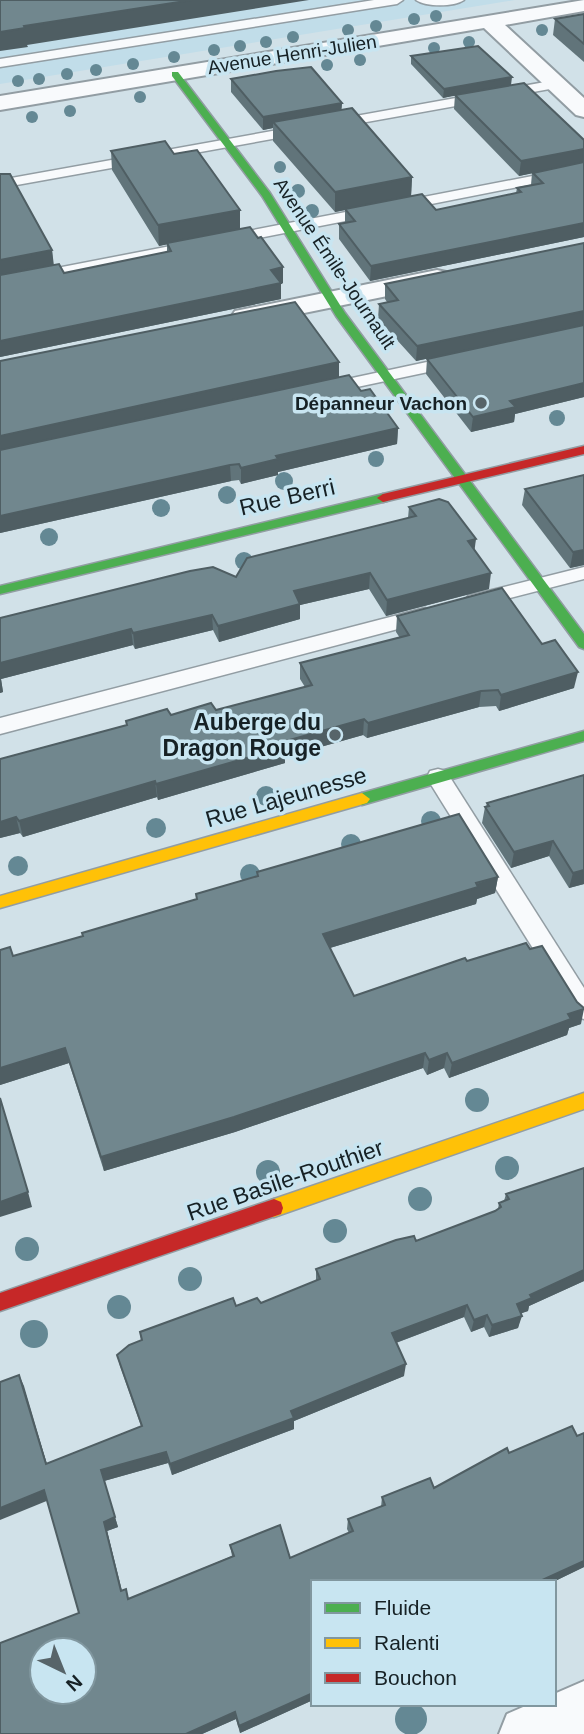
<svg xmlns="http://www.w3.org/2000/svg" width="584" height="1734" font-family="Helvetica,sans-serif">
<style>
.built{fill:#c1dde9}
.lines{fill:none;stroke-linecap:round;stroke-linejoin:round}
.lane-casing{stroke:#929da3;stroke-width:3}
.street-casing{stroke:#929da3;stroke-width:4}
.fast-casing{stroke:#929da3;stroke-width:3}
.slow-casing{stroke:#929da3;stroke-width:3}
.jam-casing{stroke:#929da3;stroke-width:3}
.lane{fill:#f8fafc;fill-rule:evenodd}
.street{fill:#f8fafc;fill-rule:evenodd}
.fast{fill:#4caf50;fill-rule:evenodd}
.slow{fill:#ffc107;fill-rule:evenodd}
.jam{fill:#c62828;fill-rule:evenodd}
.tree{fill:#648894}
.wall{fill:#61747a}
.shaded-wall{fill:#4f5e63}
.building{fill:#71878e;stroke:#4f5e63;stroke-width:2;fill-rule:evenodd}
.poi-dot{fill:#576469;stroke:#c8e5f1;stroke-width:2.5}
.labels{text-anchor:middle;stroke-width:7;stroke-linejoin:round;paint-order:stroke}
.far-street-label{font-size:19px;fill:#162125;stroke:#c8e5f1}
.far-poi-label{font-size:19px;font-weight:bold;fill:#162125;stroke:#c8e5f1;text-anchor:end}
.street-label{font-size:23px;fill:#162125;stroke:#c8e5f1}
.poi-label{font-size:23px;font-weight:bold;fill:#162125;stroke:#c8e5f1;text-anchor:end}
</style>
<rect width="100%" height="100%" fill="#d1e1e8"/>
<polygon class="built" points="0,0 515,0 0,84"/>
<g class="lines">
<g class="lane-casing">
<g id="lane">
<polygon points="374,0 403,0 397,4 0,67 0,59"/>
<path d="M416 0H464C454 7 426 7 416 0Z"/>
<polygon points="556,80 561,81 561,87 0,188 0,180"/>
<polygon points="584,166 584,174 0,289 0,279"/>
<polygon points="455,356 463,361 461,365 324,394 316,389 324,384"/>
<polygon points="584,567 584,579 475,607 465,601 468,596"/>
<polygon points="425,608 435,615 432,620 0,734 0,718"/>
<polygon points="438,769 446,771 584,988 584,1019 575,1016 430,783 427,777 430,771"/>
</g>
</g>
<g class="street-casing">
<g id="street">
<polygon points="584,0 584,11 505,25 584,98 584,117 576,115 484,28 0,110 0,96"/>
<polygon points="437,270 446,272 450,278 446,284 245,325 235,323 231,317 235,311 245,309"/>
<polygon points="584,1681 584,1734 499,1734 507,1714 530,1704 554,1704 554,1694"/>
</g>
</g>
<g class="fast-casing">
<g id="fast">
<polygon points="172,72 178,72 270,193 345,313 584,634 584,649 579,647 336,316 262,196 172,76"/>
<polygon points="383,494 389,498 387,501 0,594 0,586"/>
<polygon points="584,731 584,741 362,805 354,799 362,793"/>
</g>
</g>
<g class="slow-casing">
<g id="slow">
<polygon points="362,793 370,799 367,803 0,908 0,896"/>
<polygon points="584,1093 584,1109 274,1217 267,1214 265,1208 267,1202 274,1199"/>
</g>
</g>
<g class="jam-casing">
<g id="jam">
<polygon points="584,446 584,454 383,502 377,498 383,494"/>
<polygon points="274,1199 281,1202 283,1208 281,1214 0,1311 0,1293"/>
</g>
</g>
<use href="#lane" class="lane"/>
<use href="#street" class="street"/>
<use href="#fast" class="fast"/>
<use href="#slow" class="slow"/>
<use href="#jam" class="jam"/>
</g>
<g class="tree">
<circle cx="436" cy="16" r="6"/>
<circle cx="414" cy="19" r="6"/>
<circle cx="376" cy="26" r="6"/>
<circle cx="348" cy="30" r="6"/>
<circle cx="542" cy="30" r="6"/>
<circle cx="293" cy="37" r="6"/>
<circle cx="266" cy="42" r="6"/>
<circle cx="469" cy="42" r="6"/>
<circle cx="240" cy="46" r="6"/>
<circle cx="434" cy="48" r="6"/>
<circle cx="214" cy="50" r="6"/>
<circle cx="174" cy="57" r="6"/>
<circle cx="360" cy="60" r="6"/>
<circle cx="133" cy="64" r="6"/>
<circle cx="327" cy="65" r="6"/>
<circle cx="96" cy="70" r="6"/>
<circle cx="67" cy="74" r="6"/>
<circle cx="39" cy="79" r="6"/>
<circle cx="18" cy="81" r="6"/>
<circle cx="140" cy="97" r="6"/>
<circle cx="70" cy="111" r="6"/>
<circle cx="32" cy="117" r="6"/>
<circle cx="280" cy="167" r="6"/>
<circle cx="298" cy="191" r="7"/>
<circle cx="312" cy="211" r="7"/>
<circle cx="557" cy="418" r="8"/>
<circle cx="376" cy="459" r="8"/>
<circle cx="284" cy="481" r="9"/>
<circle cx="227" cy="495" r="9"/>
<circle cx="161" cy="508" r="9"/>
<circle cx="49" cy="537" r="9"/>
<circle cx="244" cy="561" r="9"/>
<circle cx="266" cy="796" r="10"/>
<circle cx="431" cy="821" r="10"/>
<circle cx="156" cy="828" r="10"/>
<circle cx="351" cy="844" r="10"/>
<circle cx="18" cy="866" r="10"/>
<circle cx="250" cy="874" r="10"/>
<circle cx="477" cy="1100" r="12"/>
<circle cx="507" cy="1168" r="12"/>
<circle cx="268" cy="1172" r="12"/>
<circle cx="420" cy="1199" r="12"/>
<circle cx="335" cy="1231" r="12"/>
<circle cx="27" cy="1249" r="12"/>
<circle cx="190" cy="1279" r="12"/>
<circle cx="119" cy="1307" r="12"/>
<circle cx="34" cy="1334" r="14"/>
<circle cx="411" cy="1719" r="16"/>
</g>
<g class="wall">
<polygon points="584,14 584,62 553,35 555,19"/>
<polygon points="411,56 511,85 584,140 584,237 370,281 339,239 339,224 345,223 345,210 335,212 273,141 273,128 263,130 231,92 231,79 342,103 341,110 412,177 411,196 436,210 516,193 517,188 531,185 532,173 519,176 454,109 455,95 443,98 411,64"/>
<polygon points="111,151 174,154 240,229 283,267 283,283 281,283 281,299 0,357 0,174 52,250 53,265 64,273 167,252 167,244 159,246 112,170"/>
<polygon points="584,243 584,397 515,414 514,422 471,432 426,374 427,359 556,331 416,361 378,319 379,304 387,302 385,299 385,284"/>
<polygon points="0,361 339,362 339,378 361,391 398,428 397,444 278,472 278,475 241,484 239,480 231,481 0,533"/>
<polygon points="584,475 584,565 570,568 522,505 525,489"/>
<polygon points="409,507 475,550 489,589 386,616 369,589 300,605 300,619 219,642 213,630 135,649 133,645 1,679 3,692 0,693 0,618 236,577 408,518"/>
<polygon points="397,616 574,688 499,711 496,706 479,707 367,738 363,735 285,757 285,763 158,800 157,797 23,837 20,833 0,838 0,759 126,725 126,721 171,715 216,710 305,687 300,679 300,663 400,638 396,632"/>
<polygon points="584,775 584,884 569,888 549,856 511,868 482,823 485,807 486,807 487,803"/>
<polygon points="257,872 498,877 495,893 477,899 476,904 330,948 354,996 467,961 530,949 581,1024 569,1028 567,1035 449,1078 444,1068 427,1075 423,1068 235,1132 104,1171 69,1063 0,1085 0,950 13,956 82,936 196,900 196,894 257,877"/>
<polygon points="506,1194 584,1281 529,1306 528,1311 521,1313 518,1328 489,1337 484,1327 471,1332 464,1317 396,1343 404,1376 294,1421 294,1429 172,1475 168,1463 104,1481 118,1527 107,1531 122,1591 129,1599 232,1556 230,1545 290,1558 349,1533 347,1529 348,1519 381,1507 382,1497 434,1488 509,1453 584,1567 553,1582 313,1582 313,1700 240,1733 236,1719 202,1734 0,1734 79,1613 47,1501 19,1375 47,1464 141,1426 120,1366 117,1355 141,1340 140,1332 236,1306 261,1303 316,1281 316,1269 416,1241 495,1211 498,1209 499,1203 504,1201"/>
</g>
<g class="shaded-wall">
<polygon points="192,0 309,0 27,45 28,47 0,51 0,32 24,26"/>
<polygon points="512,77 511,85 443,98 444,89"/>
<polygon points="342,103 341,116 273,122 273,128 263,130 263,117"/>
<polygon points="584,149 584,163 519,176 521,161"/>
<polygon points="412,177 411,197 335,212 335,192"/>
<polygon points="240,210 240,230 159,246 158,225"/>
<polygon points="584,223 584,237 370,281 371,266"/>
<polygon points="52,250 54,266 0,276 0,260"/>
<polygon points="283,267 283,283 281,283 281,299 0,357 0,341"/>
<polygon points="584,311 584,325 416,361 417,346"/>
<polygon points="339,362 339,378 0,452 0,436"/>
<polygon points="584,383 584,397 515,414 514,422 471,432 473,417 510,401"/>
<polygon points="398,428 397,444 278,472 278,475 241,484 241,468 276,456"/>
<polygon points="230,465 231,481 0,533 0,516"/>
<polygon points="476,539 474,554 468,541"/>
<polygon points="584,550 584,565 570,568 573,552"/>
<polygon points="370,573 369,589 300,605 300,619 219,642 218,626 294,591"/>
<polygon points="491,573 489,589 386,616 387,600"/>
<polygon points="212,615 213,630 135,649 133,633"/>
<polygon points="131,629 133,645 1,679 3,692 0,693 0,663"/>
<polygon points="578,672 574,688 499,711 501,695"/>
<polygon points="481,691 479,707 367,738 368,723"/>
<polygon points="364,719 363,735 285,757 285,763 158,800 156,784 282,742"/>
<polygon points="155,781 157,797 23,837 19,821"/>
<polygon points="16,817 20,833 0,838 0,822"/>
<polygon points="553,841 549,856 511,868 514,852"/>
<polygon points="584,870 584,884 569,888 573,873"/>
<polygon points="498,877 495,893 477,899 476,904 323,950 323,934"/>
<polygon points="584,1009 581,1024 569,1028 567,1035 449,1078 452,1063 568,1014"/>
<polygon points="65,1048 69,1063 0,1085 0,1068"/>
<polygon points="425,1053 423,1068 235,1132 104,1171 101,1157"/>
<polygon points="447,1053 444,1068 427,1075 429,1060"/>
<polygon points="28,1192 32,1207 0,1217 0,1202"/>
<polygon points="584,1270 584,1281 529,1306 528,1311 514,1316 517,1304 530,1295"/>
<polygon points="467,1305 464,1317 390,1345 392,1333"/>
<polygon points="487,1315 484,1327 471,1332 474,1320"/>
<polygon points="522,1316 518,1328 489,1337 492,1325"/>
<polygon points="406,1364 404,1376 294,1421 294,1429 172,1475 170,1464 291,1411"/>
<polygon points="19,1375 24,1386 50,1475 46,1464"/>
<polygon points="166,1452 168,1463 104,1481 118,1527 107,1531 124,1600 104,1522 101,1470"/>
<polygon points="44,1490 49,1500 0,1520 0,1508"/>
<polygon points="584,1561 584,1567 553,1582 538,1582"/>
<polygon points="313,1693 313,1700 240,1733 239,1726"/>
<polygon points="235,1712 236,1719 202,1734 186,1734"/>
</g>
<g class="building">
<polygon points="0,0 192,0 24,26 25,28 0,32"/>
<polygon points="584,14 584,44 555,19"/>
<polygon points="478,46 512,77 444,89 411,56"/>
<polygon points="311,67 342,103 263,117 231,79 276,71"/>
<polygon points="524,83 584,140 584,149 521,161 455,95"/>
<polygon points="352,108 412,177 335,192 273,122"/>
<polygon points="165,141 174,154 197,150 240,210 158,225 111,151"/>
<polygon points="584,162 584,223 371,266 339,224 355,221 345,209 422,194 436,210 521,192 517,188 543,183 533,173"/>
<polygon points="0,174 10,174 52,250 0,260"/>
<polygon points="250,227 258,238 261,237 283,267 271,270 281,283 0,341 0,275 59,264 64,273 171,251 167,243"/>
<polygon points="584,243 584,311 417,346 379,304 398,300 385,284"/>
<polygon points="295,302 339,362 0,436 0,361"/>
<polygon points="584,325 584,383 510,401 516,407 473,417 427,359"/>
<polygon points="349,375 361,391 370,389 398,428 276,456 278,459 241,468 239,464 230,465 0,516 0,450"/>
<polygon points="584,475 584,550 573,552 525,489"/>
<polygon points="439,499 448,502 476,539 468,541 491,573 387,600 370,573 294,591 300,604 218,626 212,615 133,633 131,629 0,663 0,618 190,571 213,567 236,577 247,558 416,516 409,507"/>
<polygon points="502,588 542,644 555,640 578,672 501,695 498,690 481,691 368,723 364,719 282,742 285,747 156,784 155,781 19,821 16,817 0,822 0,759 127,725 126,721 167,709 171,715 211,703 216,710 312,685 300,663 409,635 397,616"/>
<polygon points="584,775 584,870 573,873 553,841 514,852 485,807 489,806 487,803"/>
<polygon points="459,814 498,877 476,883 478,887 323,934 354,996 465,958 467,961 526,943 530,949 542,946 577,1002 584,1008 584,1009 568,1014 571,1019 452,1063 447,1053 429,1060 425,1053 234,1117 101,1157 65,1048 0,1068 0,950 10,947 13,956 83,936 82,933 197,899 196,894 258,876 257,872"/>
<polygon points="0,1098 28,1192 0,1202"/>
<path d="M584 1168V1270L530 1295 532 1298 517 1304 522 1316 492 1325 487 1315 474 1320 467 1305 392 1333 406 1364 291 1411 294 1418 170 1464 166 1452 101 1470 115 1517 104 1522 121 1591 126 1589 128 1599 234 1556 230 1545 280 1525 290 1558 353 1531 348 1519 385 1505 382 1497 430 1478 434 1488 507 1448 509 1453 572 1426 577 1436 584 1433V1561L538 1582H313V1693L239 1726 235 1712 186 1734H0V1643L79 1613 44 1490 0 1508V1382L19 1375 46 1464 142 1426 117 1355 129 1345 142 1340 140 1332 233 1298 236 1306 257 1298 261 1303 320 1279 316 1269 396 1240 414 1236 416 1241 495 1211 501 1207 499 1203 509 1199 506 1194ZM42 1650H84V1692H42Z"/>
</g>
<g class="poi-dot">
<circle cx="481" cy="403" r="7"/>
<circle cx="335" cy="735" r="7"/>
</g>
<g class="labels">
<g class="far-street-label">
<text transform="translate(292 54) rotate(-9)" y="7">Avenue Henri-Julien</text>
<text transform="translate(335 263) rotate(56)" y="7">Avenue Émile-Journault</text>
</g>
<g class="far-poi-label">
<text x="467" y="410">Dépanneur Vachon</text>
</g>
<g class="street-label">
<text transform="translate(287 497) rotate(-13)" y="8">Rue Berri</text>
<text transform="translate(286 797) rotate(-16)" y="8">Rue Lajeunesse</text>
<text transform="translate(285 1180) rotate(-19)" y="8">Rue Basile-Routhier</text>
</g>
<g class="poi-label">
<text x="321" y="730">Auberge du<tspan x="321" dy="26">Dragon Rouge</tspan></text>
</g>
</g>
<rect x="311" y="1580" width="245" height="126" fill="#c8e5f1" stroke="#81979f" stroke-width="2"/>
<rect x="325" y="1603" width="35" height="10" fill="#4caf50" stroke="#81979f" stroke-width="2"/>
<text x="374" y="1615" font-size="21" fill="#162125">Fluide</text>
<rect x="325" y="1638" width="35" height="10" fill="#ffc107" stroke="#81979f" stroke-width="2"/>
<text x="374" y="1650" font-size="21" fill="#162125">Ralenti</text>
<rect x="325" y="1673" width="35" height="10" fill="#c62828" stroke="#81979f" stroke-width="2"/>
<text x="374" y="1685" font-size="21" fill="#162125">Bouchon</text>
<g transform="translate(63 1671) rotate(137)"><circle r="33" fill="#c8e5f1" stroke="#81979f" stroke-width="2"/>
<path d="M0-5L12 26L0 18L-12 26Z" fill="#576469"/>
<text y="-10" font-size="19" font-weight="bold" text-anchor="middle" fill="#162125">N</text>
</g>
</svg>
